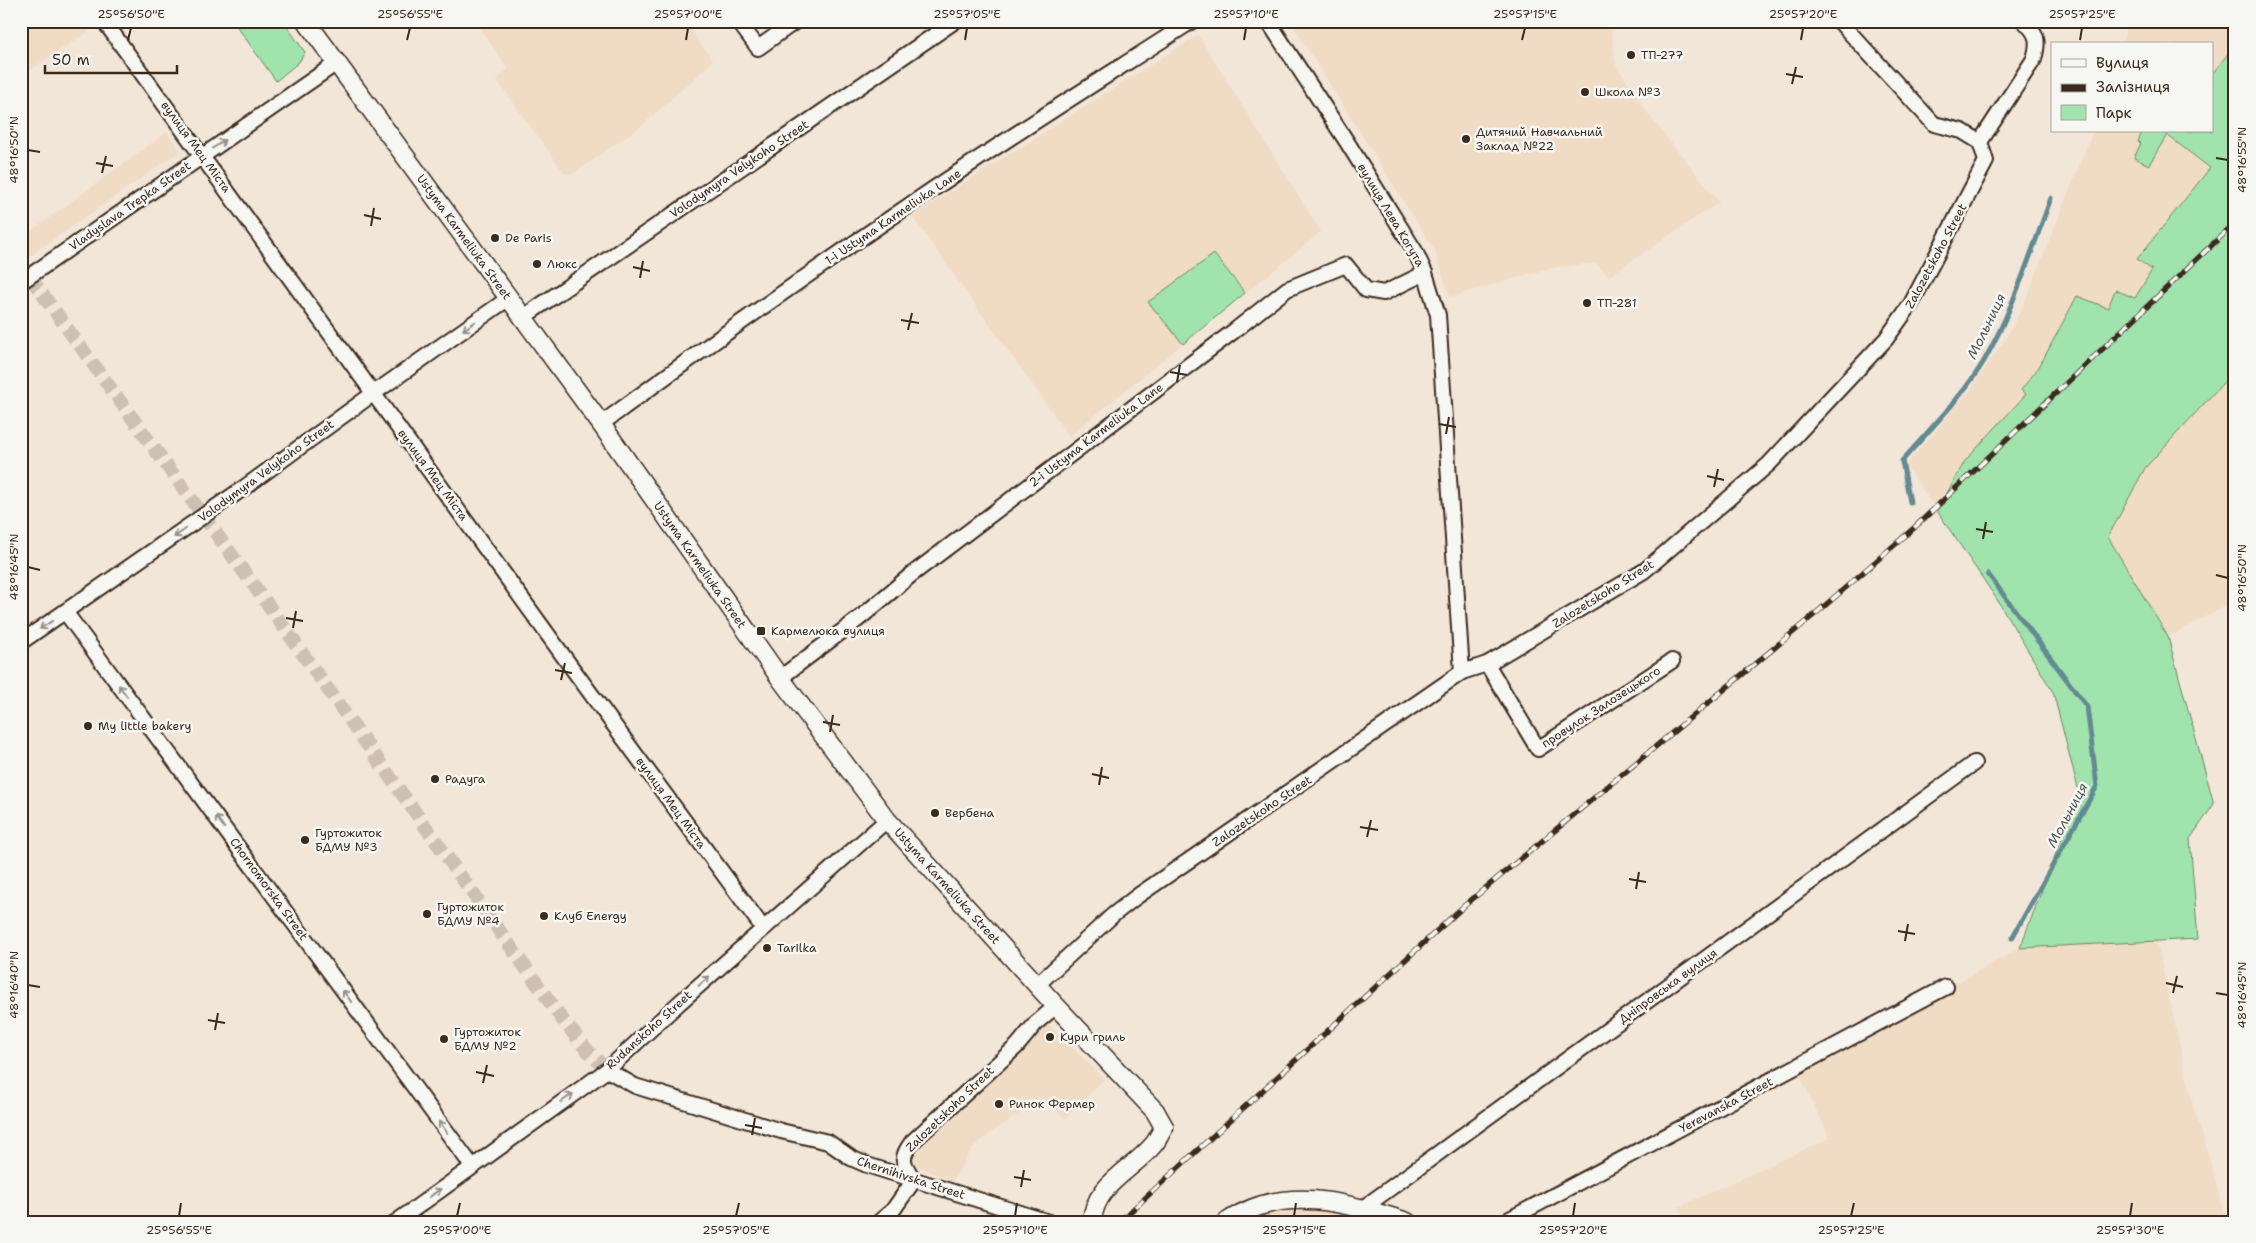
<svg xmlns="http://www.w3.org/2000/svg" width="2256" height="1243" font-family="'Shantell Sans',sans-serif">
<style>
.built{fill:#f0dbc5}
.green{fill:#a0e3ad;stroke:#6e8666}
.lines{fill:none;stroke-linecap:round;stroke-linejoin:round}
.stream{stroke:#648a93;stroke-width:5}
.minor-tunnel{stroke:#cdc0b3;stroke-width:14;stroke-dasharray:14 7;stroke-linecap:butt}
.minor-casing{stroke:#3b2a1e;stroke-width:18}
.tertiary-casing{stroke:#3b2a1e;stroke-width:21}
.minor{stroke:#f6f6f2;stroke-width:14}
.tertiary{stroke:#f6f6f2;stroke-width:18}
.rail-casing{stroke:#3b2a1e;stroke-width:5.5}
.rail{stroke:#f6f6f2;stroke-width:4;stroke-dasharray:11;stroke-linecap:butt}
.oneway{stroke:#989088}
.ticks{fill:none;stroke:#3b2a1e;stroke-width:2}
.poi-dot{fill:#3b2a1e;stroke:#f6f6f2;stroke-width:2}
.labels{text-anchor:middle;stroke-width:5;stroke-linejoin:round;paint-order:stroke}
.poi-label{font-size:12px;fill:#3b2a1e;stroke:#f6f6f2;text-anchor:start}
.street-label{font-size:12px;fill:#3b2a1e;stroke:#f6f6f2}
.water-label{font-size:14px;font-style:italic;fill:#505a58;stroke:#f6f6f2}
.neatline{fill:none;stroke:#3b2a1e;stroke-width:2}
.ticks-label{font-size:12px;text-anchor:middle;fill:#3b2a1e}
</style>
<rect width="100%" height="100%" fill="#f2e6d8"/>
<filter id="ink" filterUnits="userSpaceOnUse"><feTurbulence type="fractalNoise" baseFrequency=".02" numOctaves="2"/><feDisplacementMap in="SourceGraphic" scale="10" xChannelSelector="R" yChannelSelector="G"/><feConvolveMatrix kernelMatrix="1 2 1 2 8 2 1 2 1" color-interpolation-filters="sRGB"/></filter>
<g filter="url(#ink)">
<g class="built">
<polygon points="21,21 86,21 92,29 21,76"/>
<polygon points="475,21 684,21 713,61 644,124 574,173 565,174 497,80 508,69"/>
<polygon points="1290,21 1610,21 1616,65 1651,118 1719,202 1609,276 1596,263 1550,268 1450,297 1435,251"/>
<polygon points="2128,21 2235,21 2235,47 2212,74 2212,44 2122,44"/>
<polygon points="1198,35 1321,232 1069,436 912,216"/>
<polygon points="2093,131 2142,131 2138,141 2167,135 2210,168 2137,259 2152,270 2135,298 2108,308 2077,296 2039,367 2021,390 2026,393 1965,461 1937,511 1906,465 1971,389 2008,335 2026,299"/>
<polygon points="167,132 180,151 24,260 21,257 21,227 27,234"/>
<polygon points="2235,370 2235,601 2168,637 2108,537 2145,468"/>
<polygon points="2157,942 2193,1106 2209,1156 2226,1222 1685,1222 1679,1207 1830,1138 1797,1070 2020,948"/>
<polygon points="1047,1023 1104,1079 1065,1119 1053,1107 1037,1101 981,1140 971,1150 952,1182 909,1162 918,1149 1041,1033 1040,1030"/>
<polygon points="1298,1202 1361,1212 1359,1222 1222,1222"/>
</g>
<g class="green">
<polygon points="233,21 283,21 305,52 299,62 276,81"/>
<polygon points="2234,46 2235,370 2145,468 2108,537 2168,637 2214,804 2190,839 2198,939 2020,948 2079,792 2053,692 1998,601 1937,511 1965,461 2026,394 2021,390 2039,367 2077,296 2108,308 2115,290 2135,298 2152,270 2137,259 2210,168 2167,135 2149,165 2134,158 2141,143 2138,142 2142,131 2212,131 2212,74"/>
<polygon points="1214,254 1245,293 1183,344 1148,302"/>
</g>
<g class="lines">
<g class="stream">
<path d="M1910 502 1902 461C1929 430 1963 396 1984 361 2013 310 2031 252 2051 198"/>
<polyline points="1988,574 2087,707 2097,786 2012,938"/>
</g>
<polyline class="minor-tunnel" points="30,277 273,612 562,1019 587,1050 607,1070"/>
<g class="minor-casing">
<g id="minor">
<polyline points="104,21 572,668 763,928"/>
<polyline points="738,21 758,48 796,21"/>
<polyline points="1268,21 1347,142 1415,251 1425,273 1438,315 1462,672"/>
<polyline points="1839,21 1934,124 1962,131 1980,142"/>
<path d="M1980 142 2034 59C2039 41 2038 34 2024 21"/>
<polyline points="21,282 338,62"/>
<polyline points="522,318 955,21"/>
<path d="M601 424C723 334 846 247 972 163 1045 114 1119 68 1192 21"/>
<polyline points="66,613 472,1166"/>
<polyline points="21,642 245,487 374,393 509,298"/>
<polyline points="1487,664 1538,749 1672,661"/>
<polyline points="780,678 861,617 911,575 1234,331 1287,289 1346,265 1366,290 1384,293 1425,273"/>
<polyline points="1037,985 1113,915 1136,897 1462,672 1487,664 1644,571 1769,464 1886,339 1911,304 1986,161 1980,142"/>
<polyline points="607,1070 635,1086 781,1131 828,1142 851,1158 867,1165 1049,1222"/>
<polyline points="1363,1208 1974,763"/>
<polyline points="396,1222 607,1070 678,1004 887,820"/>
<path d="M879 1222 893 1210 914 1180C903 1163 899 1159 912 1142L1017 1046 1036 1023 1056 1006"/>
<polyline points="1504,1222 1946,987"/>
</g>
</g>
<g class="tertiary-casing">
<g id="tertiary">
<path d="M306 21 601 424 780 678 887 820 1056 1006 1155 1111 1164 1127C1161 1132 1158 1139 1154 1144 1133 1170 1094 1184 1092 1222"/>
<path d="M1227 1222C1283 1183 1347 1203 1407 1222"/>
</g>
</g>
<use href="#minor" class="minor"/>
<use href="#tertiary" class="tertiary"/>
<g class="rail-casing">
<polyline id="rail" points="1119,1222 1464,906 1821,609 1914,528 2235,223"/>
</g>
<use href="#rail" class="rail"/>
</g>
<defs><path id="oneway-shaft" d="M-6 0H5M1.5-3L5.5 0L1.5 3" fill="none" stroke-width="1.6" stroke-linecap="round" stroke-linejoin="round" transform="scale(1.25)"/></defs>
<g class="oneway">
<use href="#oneway-shaft" transform="translate(219 144) rotate(-35)"/>
<use href="#oneway-shaft" transform="translate(469 326) rotate(145)"/>
<use href="#oneway-shaft" transform="translate(180 533) rotate(145)"/>
<use href="#oneway-shaft" transform="translate(46 625) rotate(147)"/>
<use href="#oneway-shaft" transform="translate(123 691) rotate(-126)"/>
<use href="#oneway-shaft" transform="translate(220 822) rotate(-126)"/>
<use href="#oneway-shaft" transform="translate(704 981) rotate(-42)"/>
<use href="#oneway-shaft" transform="translate(347 996) rotate(-126)"/>
<use href="#oneway-shaft" transform="translate(567 1098) rotate(-35)"/>
<use href="#oneway-shaft" transform="translate(443 1127) rotate(-126)"/>
<use href="#oneway-shaft" transform="translate(435 1193) rotate(-36)"/>
</g>
</g>
<path class="ticks" d="M128 40 131 28M407 40 410 28M686 40 688 28M965 40 967 28M1244 40 1246 28M1522 40 1525 28M1801 40 1803 28M2080 40 2082 28M1786 74 1803 77M1792 84 1796 67M28 150 40 152M2216 158 2228 160M96 163 113 166M102 173 106 156M364 215 381 219M371 226 374 208M633 267 650 271M640 278 643 261M901 320 919 323M908 330 912 313M1170 372 1187 375M1177 382 1180 365M1439 424 1456 427M1446 434 1449 417M1707 476 1724 480M1714 487 1718 469M1976 529 1993 532M1983 539 1986 522M28 567 40 570M2216 575 2228 578M286 618 303 621M293 628 296 611M555 670 572 673M561 680 565 663M823 722 840 725M830 732 833 715M1092 774 1109 778M1099 785 1102 767M1360 827 1378 830M1367 837 1371 820M1629 879 1646 882M1636 889 1639 872M1898 931 1915 934M1905 941 1908 924M2166 983 2183 987M28 985 40 987M2173 993 2177 976M2216 993 2228 995M208 1020 225 1023M215 1030 218 1013M476 1072 494 1076M483 1083 487 1065M745 1125 762 1128M752 1135 755 1118M1014 1177 1031 1180M1021 1187 1024 1170M179 1216 181 1203M457 1216 460 1203M736 1216 739 1203M1015 1216 1017 1203M1294 1216 1296 1203M1573 1216 1575 1203M1851 1216 1854 1203M2130 1216 2132 1203"/>
<g class="poi-dot">
<circle cx="1631" cy="55" r="5"/>
<circle cx="1585" cy="92" r="5"/>
<circle cx="1466" cy="139" r="5"/>
<circle cx="495" cy="238" r="5"/>
<circle cx="537" cy="264" r="5"/>
<circle cx="1587" cy="303" r="5"/>
<rect x="756" y="626" width="10" height="10" rx="2.5"/>
<circle cx="88" cy="726" r="5"/>
<circle cx="435" cy="779" r="5"/>
<circle cx="935" cy="813" r="5"/>
<circle cx="305" cy="840" r="5"/>
<circle cx="427" cy="914" r="5"/>
<circle cx="544" cy="916" r="5"/>
<circle cx="767" cy="948" r="5"/>
<circle cx="1050" cy="1037" r="5"/>
<circle cx="444" cy="1039" r="5"/>
<circle cx="999" cy="1104" r="5"/>
</g>
<g class="labels">
<g class="poi-label">
<text x="1641" y="59">ТП-277</text>
<text x="1595" y="96">Школа №3</text>
<text x="1476" y="136">Дитячий Навчальний<tspan x="1476" dy="14">Заклад №22</tspan></text>
<text x="505" y="242">De Paris</text>
<text x="547" y="268">Люкс</text>
<text x="1597" y="307">ТП-281</text>
<text x="771" y="635">Кармелюка вулиця</text>
<text x="98" y="730">My little bakery</text>
<text x="445" y="783">Радуга</text>
<text x="945" y="817">Вербена</text>
<text x="315" y="837">Гуртожиток<tspan x="315" dy="14">БДМУ №3</tspan></text>
<text x="437" y="911">Гуртожиток<tspan x="437" dy="14">БДМУ №4</tspan></text>
<text x="554" y="920">Клуб Energy</text>
<text x="777" y="952">Tarilka</text>
<text x="454" y="1036">Гуртожиток<tspan x="454" dy="14">БДМУ №2</tspan></text>
<text x="1060" y="1041">Кури гриль</text>
<text x="1009" y="1108">Ринок Фермер</text>
</g>
<g class="street-label">
<text transform="translate(196 147) rotate(54)" y="4">вулиця Мец Міста</text>
<text transform="translate(739 169) rotate(-34)" y="4">Volodymyra Velykoho Street</text>
<text transform="translate(130 206) rotate(-35)" y="4">Vladyslava Trepka Street</text>
<text transform="translate(1391 215) rotate(59)" y="4">вулиця Лева Когута</text>
<text transform="translate(893 217) rotate(-34)" y="4">1-i Ustyma Karmeliuka Lane</text>
<text transform="translate(464 237) rotate(54)" y="4">Ustyma Karmeliuka Street</text>
<text transform="translate(1936 256) rotate(-62)" y="4">Zalozetskoho Street</text>
<text transform="translate(1096 435) rotate(-37)" y="4">2-i Ustyma Karmeliuka Lane</text>
<text transform="translate(266 471) rotate(-36)" y="4">Volodymyra Velykoho Street</text>
<text transform="translate(433 475) rotate(54)" y="4">вулиця Мец Міста</text>
<text transform="translate(700 565) rotate(55)" y="4">Ustyma Karmeliuka Street</text>
<text transform="translate(1603 594) rotate(-32)" y="4">Zalozetskoho Street</text>
<text transform="translate(1601 707) rotate(-33)" y="4">провулок Залозецького</text>
<text transform="translate(671 803) rotate(54)" y="4">вулиця Мец Міста</text>
<text transform="translate(1262 811) rotate(-34)" y="4">Zalozetskoho Street</text>
<text transform="translate(947 886) rotate(48)" y="4">Ustyma Karmeliuka Street</text>
<text transform="translate(269 889) rotate(54)" y="4">Chornomorska Street</text>
<text transform="translate(1668 986) rotate(-36)" y="4">Дніпровська вулиця</text>
<text transform="translate(649 1030) rotate(-42)" y="4">Rudanskoho Street</text>
<text transform="translate(1726 1105) rotate(-28)" y="4">Yerevanska Street</text>
<text transform="translate(950 1109) rotate(-44)" y="4">Zalozetskoho Street</text>
<text transform="translate(911 1178) rotate(18)" y="4">Chernihivska Street</text>
</g>
<g class="water-label">
<text transform="translate(1986 326) rotate(-64)" y="5">Мольниця</text>
<text transform="translate(2067 815) rotate(-62)" y="5">Мольниця</text>
</g>
</g>
<rect width="2256" height="1243" fill="none" stroke="#f6f6f2" stroke-width="55"/>
<rect x="2051" y="42" width="162" height="90" fill="#f6f6f2" stroke="#aba49d"/>
<rect x="2061" y="59" width="25" height="8" fill="#f6f6f2" stroke="#aba49d"/>
<text x="2096" y="68" font-size="15" fill="#3b2a1e">Вулиця</text>
<rect x="2061" y="84" width="25" height="8" fill="#3b2a1e" stroke="#aba49d"/>
<text x="2096" y="92" font-size="15" fill="#3b2a1e">Залізниця</text>
<rect x="2061" y="105" width="25" height="15" fill="#a0e3ad" stroke="#aba49d"/>
<text x="2096" y="118" font-size="15" fill="#3b2a1e">Парк</text>
<path d="M45 65v8h132v-8" fill="none" stroke="#3b2a1e" stroke-width="2.5"/>
<text x="52" y="65" font-size="15" fill="#3b2a1e" stroke="#f6f6f2" stroke-width="4" paint-order="stroke">50 m</text>
<rect x="28" y="28" width="2200" height="1188" class="neatline"/>
<g class="ticks-label">
<text x="131" y="18">25°56'50"E</text>
<text x="410" y="18">25°56'55"E</text>
<text x="688" y="18">25°57'00"E</text>
<text x="967" y="18">25°57'05"E</text>
<text x="1246" y="18">25°57'10"E</text>
<text x="1525" y="18">25°57'15"E</text>
<text x="1803" y="18">25°57'20"E</text>
<text x="2082" y="18">25°57'25"E</text>
<text transform="translate(14 150) rotate(-90)" y="4">48°16'50"N</text>
<text transform="translate(2242 160) rotate(-90)" y="4">48°16'55"N</text>
<text transform="translate(14 567) rotate(-90)" y="4">48°16'45"N</text>
<text transform="translate(2242 578) rotate(-90)" y="4">48°16'50"N</text>
<text transform="translate(14 985) rotate(-90)" y="4">48°16'40"N</text>
<text transform="translate(2242 995) rotate(-90)" y="4">48°16'45"N</text>
<text x="179" y="1234">25°56'55"E</text>
<text x="457" y="1234">25°57'00"E</text>
<text x="736" y="1234">25°57'05"E</text>
<text x="1015" y="1234">25°57'10"E</text>
<text x="1294" y="1234">25°57'15"E</text>
<text x="1573" y="1234">25°57'20"E</text>
<text x="1851" y="1234">25°57'25"E</text>
<text x="2130" y="1234">25°57'30"E</text>
</g>
</svg>
